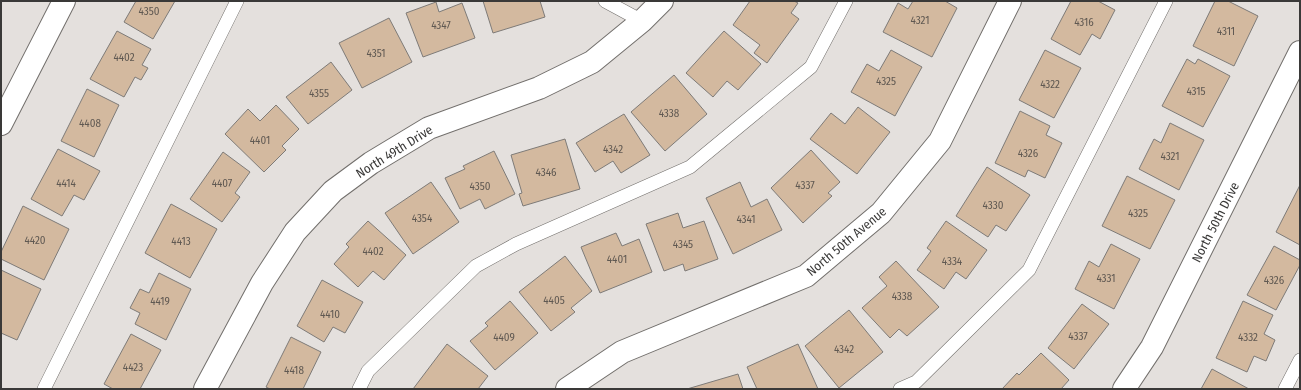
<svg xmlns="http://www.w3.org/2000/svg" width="1301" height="390" font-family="'Fira Sans Condensed',sans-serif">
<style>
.building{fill:#d3b99f;stroke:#7e7b78}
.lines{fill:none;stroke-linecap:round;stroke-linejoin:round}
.lane-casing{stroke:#726f6c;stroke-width:14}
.street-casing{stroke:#726f6c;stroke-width:24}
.lane{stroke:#fff;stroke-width:13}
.street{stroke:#fff;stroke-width:22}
.labels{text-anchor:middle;stroke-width:4;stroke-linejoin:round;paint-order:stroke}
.number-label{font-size:11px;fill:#605952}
.street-label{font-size:13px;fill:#3a3938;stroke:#fff}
</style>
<rect width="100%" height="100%" fill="#e4e0dd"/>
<g class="building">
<polygon points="136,1 175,1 153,39 124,22"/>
<polygon points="483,1 540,1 545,17 493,33"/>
<polygon points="750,1 794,1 798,3 791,13 799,19 767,63 754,53 760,45 733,25"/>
<polygon points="913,1 945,1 957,8 932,57 883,32 898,3 908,9"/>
<polygon points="1071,1 1098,1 1115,10 1100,39 1092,34 1080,55 1051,39"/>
<polygon points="1215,1 1228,1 1258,16 1234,66 1193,46"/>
<polygon points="436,2 439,12 462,3 475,38 423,57 406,13"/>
<polygon points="389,18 412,62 362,88 339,43"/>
<polygon points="117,31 151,49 142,65 148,68 141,80 135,77 124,97 90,79"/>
<polygon points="724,31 761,64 738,90 727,81 713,97 686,73"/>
<polygon points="891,50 922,67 895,116 851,92 867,64 879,71"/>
<polygon points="1045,50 1081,68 1054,118 1019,100"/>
<polygon points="1187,59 1195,64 1198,59 1230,76 1203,127 1162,106"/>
<polygon points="331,62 352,90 308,124 286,97"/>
<polygon points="674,75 707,114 665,151 631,112"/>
<polygon points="87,89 119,105 94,157 61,141"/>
<polygon points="276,105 299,129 282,146 286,150 264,172 225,134 248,109 260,121"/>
<polygon points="858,107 890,132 857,174 810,139 831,113 845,124"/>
<polygon points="1020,111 1050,126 1046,135 1062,143 1045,178 1028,170 1025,177 995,163"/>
<polygon points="624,114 650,155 621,173 613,161 595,172 576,143"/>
<polygon points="1170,123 1204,140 1179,190 1139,169 1154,139 1161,143"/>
<polygon points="565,139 580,189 523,206 519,194 522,193 511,155"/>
<polygon points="58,149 100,171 84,200 74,195 62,216 31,199"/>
<polygon points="811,150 840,182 828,193 832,196 803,223 771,188"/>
<polygon points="494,151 515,194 485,209 480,199 460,209 445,178 465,169 463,166"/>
<polygon points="223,152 250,172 235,193 240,197 222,222 190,199"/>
<polygon points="987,167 1030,195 1006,231 996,225 988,237 956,216"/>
<polygon points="1127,176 1175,200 1150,249 1102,226"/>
<polygon points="431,182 459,222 413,254 385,213"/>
<polygon points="740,182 751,207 767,199 782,230 733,254 706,198"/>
<polygon points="1300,185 1300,245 1276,232"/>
<polygon points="171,204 217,229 190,278 145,253"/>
<polygon points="23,206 69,229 44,280 1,259 1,252"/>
<polygon points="678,213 683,228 704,221 718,259 685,271 683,264 664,271 646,224"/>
<polygon points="368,221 406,255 384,280 373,271 358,287 334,264 349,247 346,244"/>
<polygon points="946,221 987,250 966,279 956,272 944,289 917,270 931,251 927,248"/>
<polygon points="616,233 622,246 639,239 652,272 600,293 581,247"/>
<polygon points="1111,244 1140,259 1114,309 1075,289 1089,261 1099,267"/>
<polygon points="1274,246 1300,260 1300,265 1276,310 1247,295"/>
<polygon points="565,256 592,291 571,308 575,312 551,331 519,292"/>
<polygon points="896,261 939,307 907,336 899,329 890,338 862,308 887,286 879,277"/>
<polygon points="1,270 41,289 17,340 1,333"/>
<polygon points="159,273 191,289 166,340 135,324 140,313 130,308 140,289 149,293"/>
<polygon points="322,280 363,302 345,333 333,327 324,342 297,326"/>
<polygon points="510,301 538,333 495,370 470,341 488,326 485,323"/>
<polygon points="1243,301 1273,315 1264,334 1275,340 1266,361 1254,356 1247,372 1216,358"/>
<polygon points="1082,304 1109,324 1074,369 1048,348"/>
<polygon points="849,310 883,352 839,388 805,346"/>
<polygon points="131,334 161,350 140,389 113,389 104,384"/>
<polygon points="291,337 321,352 303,389 270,389 266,387"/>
<polygon points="447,344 488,376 478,389 413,389"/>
<polygon points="798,344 818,389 757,389 747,367"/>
<polygon points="1041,353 1069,380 1061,389 1002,389 1017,373 1019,375"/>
<polygon points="1212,369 1249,389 1201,389"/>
<polygon points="738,374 743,389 687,389"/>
</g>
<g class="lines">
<g class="lane-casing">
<g id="lane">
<polyline points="605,1 642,21"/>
<polyline points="44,389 237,1"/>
<polyline points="359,389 368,371 476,266 516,244 690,167 811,67 846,1"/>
<polyline points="900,389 916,382 1029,270 1166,1"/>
<polyline points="1285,389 1300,360"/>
</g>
</g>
<g class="street-casing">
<g id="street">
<polyline points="1,124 64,1"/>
<polyline points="205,389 262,283 295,232 333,191 371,163 429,128 539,88 592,62 642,21 662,1"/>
<polyline points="567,389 622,352 806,276 881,213 940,141 1010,1"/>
<polyline points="1124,389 1152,347 1300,52"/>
</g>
</g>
<use href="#lane" class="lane"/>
<use href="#street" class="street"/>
</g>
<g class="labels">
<g class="number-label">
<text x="149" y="15">4350</text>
<text x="920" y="24">4321</text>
<text x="1084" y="26">4316</text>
<text x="441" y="29">4347</text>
<text x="1226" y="35">4311</text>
<text x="376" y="57">4351</text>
<text x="124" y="61">4402</text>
<text x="886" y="85">4325</text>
<text x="1050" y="88">4322</text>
<text x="1196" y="95">4315</text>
<text x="319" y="97">4355</text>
<text x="669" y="117">4338</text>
<text x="90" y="127">4408</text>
<text x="260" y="144">4401</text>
<text x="613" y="153">4342</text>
<text x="1028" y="157">4326</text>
<text x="1170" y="160">4321</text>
<text x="546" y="176">4346</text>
<text x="66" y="187">4414</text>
<text x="222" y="187">4407</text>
<text x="805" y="189">4337</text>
<text x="480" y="190">4350</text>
<text x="993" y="209">4330</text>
<text x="1138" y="217">4325</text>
<text x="422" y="222">4354</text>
<text x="746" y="223">4341</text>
<text x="35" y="244">4420</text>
<text x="181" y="245">4413</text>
<text x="683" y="248">4345</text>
<text x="373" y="255">4402</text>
<text x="617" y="263">4401</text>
<text x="952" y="265">4334</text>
<text x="1106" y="282">4331</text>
<text x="1274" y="284">4326</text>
<text x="902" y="300">4338</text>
<text x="554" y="304">4405</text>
<text x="160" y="305">4419</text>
<text x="330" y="318">4410</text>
<text x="1078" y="340">4337</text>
<text x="504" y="341">4409</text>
<text x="1248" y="341">4332</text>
<text x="844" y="353">4342</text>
<text x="133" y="371">4423</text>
<text x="294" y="374">4418</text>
</g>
<g class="street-label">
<text transform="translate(394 151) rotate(-32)" y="5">North 49th Drive</text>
<text transform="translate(1215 222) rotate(-63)" y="5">North 50th Drive</text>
<text transform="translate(846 241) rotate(-40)" y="5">North 50th Avenue</text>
</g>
</g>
<rect width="1301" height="390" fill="none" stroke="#3a3938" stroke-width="4"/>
</svg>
